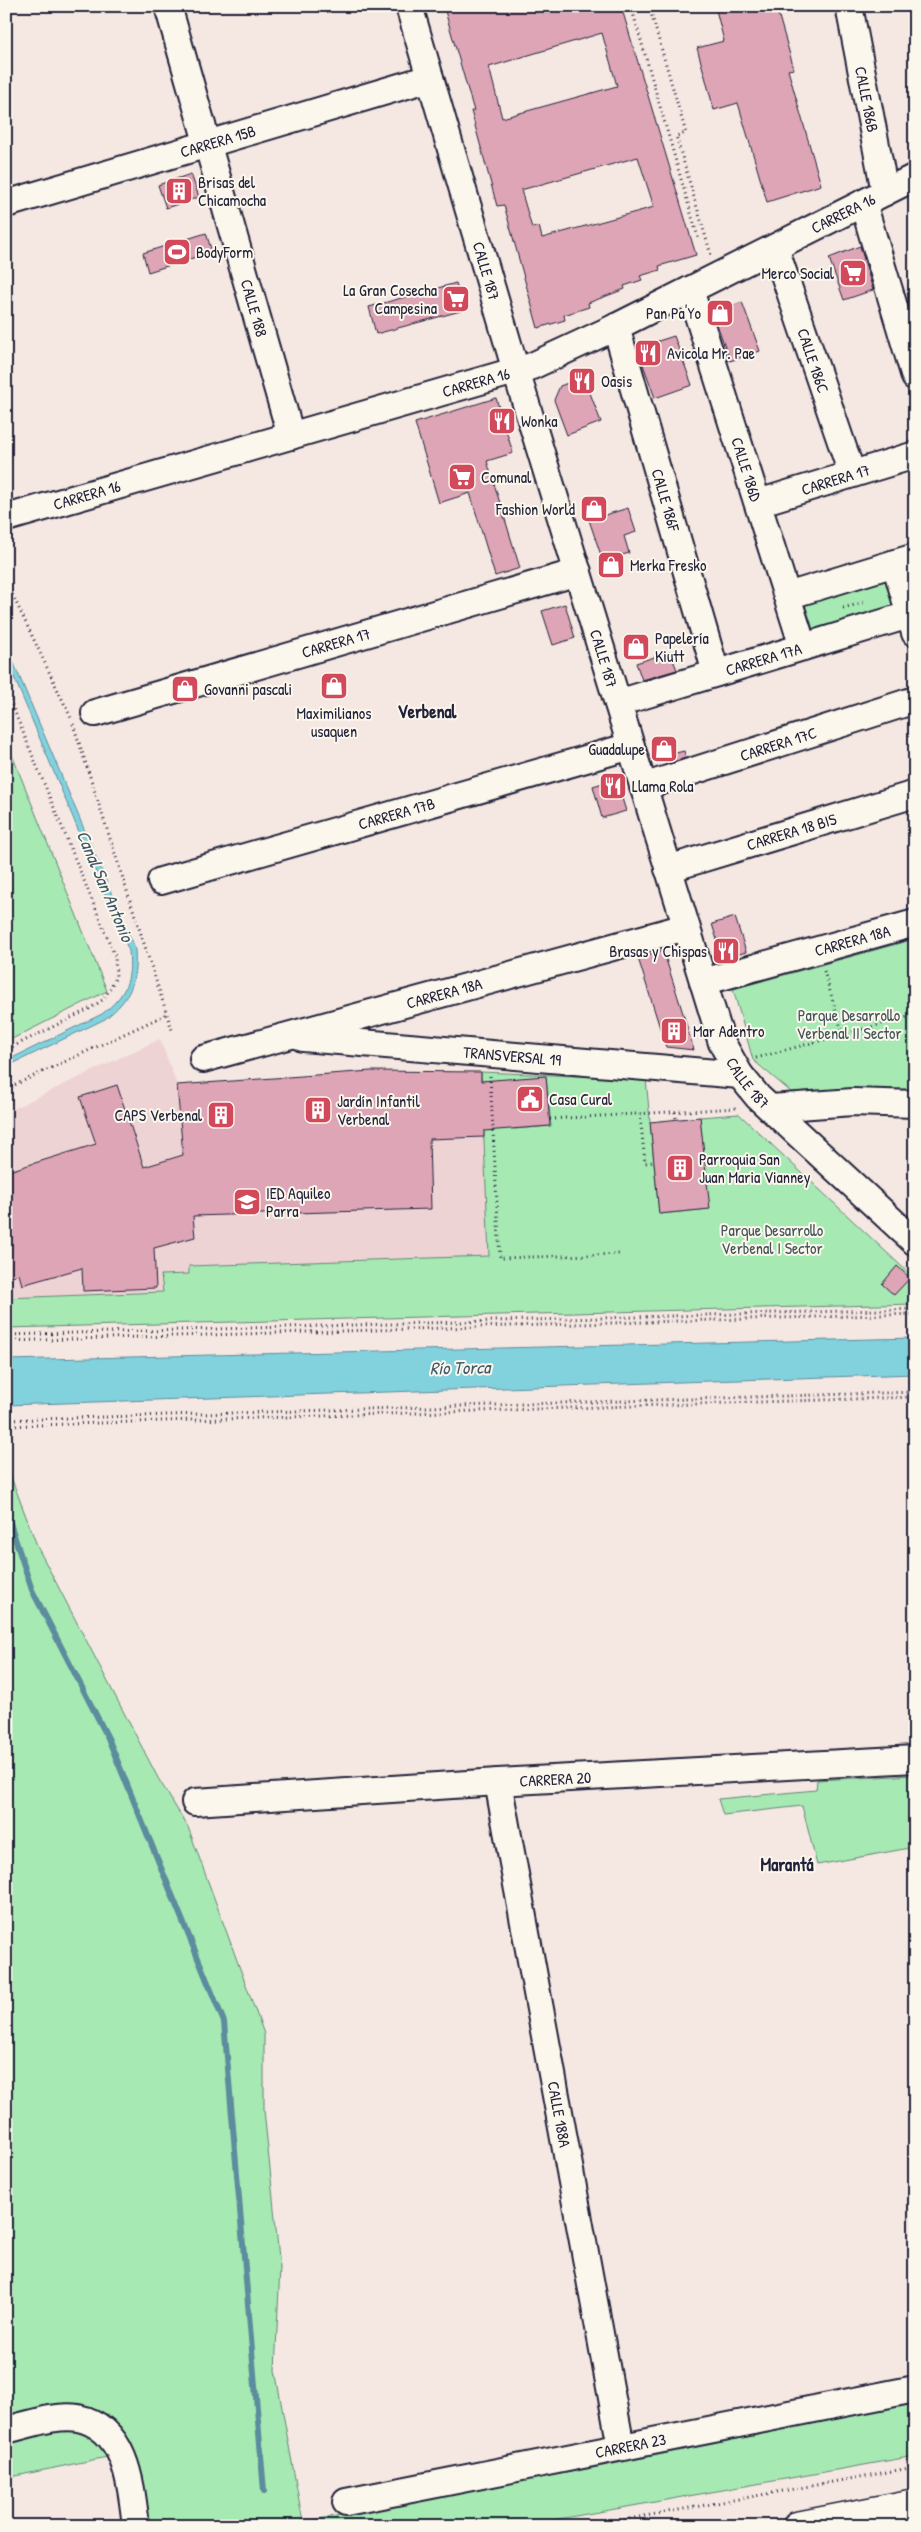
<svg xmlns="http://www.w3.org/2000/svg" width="921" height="2532" font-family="'Patrick Hand',sans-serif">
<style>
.built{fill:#eed3d4}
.green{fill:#a6e9b3;stroke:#648677;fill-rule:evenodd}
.water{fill:#82d2de;stroke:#5c8c9d}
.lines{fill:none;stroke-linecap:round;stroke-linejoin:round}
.stream{stroke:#5c8c9d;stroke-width:6}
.building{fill:#dea5b6;stroke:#22223b;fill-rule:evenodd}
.minor-casing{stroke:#22223b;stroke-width:30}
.highway-casing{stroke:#22223b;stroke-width:31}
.path{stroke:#22223b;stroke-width:3;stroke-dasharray:1 4;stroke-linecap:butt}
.minor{stroke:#fbf7ec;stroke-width:26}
.highway{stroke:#fbf7ec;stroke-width:28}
.labels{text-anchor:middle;stroke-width:4;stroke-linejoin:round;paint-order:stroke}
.street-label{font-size:16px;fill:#22223b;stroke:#fbf7ec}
.poi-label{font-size:16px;fill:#22223b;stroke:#fbf7ec;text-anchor:start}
.park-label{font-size:16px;fill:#435459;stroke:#fbf7ec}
.neighbourhood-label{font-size:18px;font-weight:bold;fill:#22223b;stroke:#fbf7ec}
.water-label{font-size:18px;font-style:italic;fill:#3f576c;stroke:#fbf7ec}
</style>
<rect width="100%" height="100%" fill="#f5e7e1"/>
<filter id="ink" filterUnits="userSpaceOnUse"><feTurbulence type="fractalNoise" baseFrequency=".02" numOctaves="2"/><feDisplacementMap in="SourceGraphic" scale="10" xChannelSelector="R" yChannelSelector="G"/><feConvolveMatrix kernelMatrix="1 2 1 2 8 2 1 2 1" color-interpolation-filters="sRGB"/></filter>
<g filter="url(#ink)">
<polygon class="built" points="160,1039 177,1085 182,1148 484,1137 489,1256 189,1266 189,1274 163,1292 6,1298 6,1112"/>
<g class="green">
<polygon points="893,574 903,606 814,632 804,601"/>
<polygon points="6,740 107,991 6,1042"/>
<polygon points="915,939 915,1089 865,1089 808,1093 791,1092 753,1060 733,989"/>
<path d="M481 1072 646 1079 659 1214 709 1209 700 1117 739 1114 915 1279V1304L6 1328V1298L163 1292 161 1275 189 1274V1266L489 1256ZM546 1077 551 1126 514 1129 510 1079Z"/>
<polygon points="6,1464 38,1548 158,1778 188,1827 264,2034 264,2110 280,2268 275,2370 303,2522 608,2465 915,2403 915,2456 519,2526 136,2526 131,2452 6,2478"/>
<polygon points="915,1775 915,1847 817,1865 802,1806 723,1815 718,1799 816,1790 817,1780"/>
</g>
<g class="water">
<path d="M6 645 135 949C137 983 131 998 105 1019L6 1067V1061L102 1014C126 995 132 981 129 951L6 658Z"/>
<polygon points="915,1338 915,1374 6,1405 6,1360"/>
</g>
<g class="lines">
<polyline class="stream" points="6,1511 32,1590 108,1738 224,2022 264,2491"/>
</g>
<g class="building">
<path d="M461 6H621L696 255 659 266 660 270 640 276 642 280 624 286 625 289 588 303 589 307 564 315 565 320 538 328 504 205 497 206 471 111H474L445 11ZM602 33 617 86 502 118 489 67ZM638 157 654 207 542 238 539 226 532 228 521 190Z"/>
<polygon points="715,6 776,6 794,69 788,70 821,185 767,202 738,103 714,110 706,80 697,48 724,41"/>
<polygon points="191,174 199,197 166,208 158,185"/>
<polygon points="206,233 212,252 148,272 143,253"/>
<polygon points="860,246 873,290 844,300 829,258"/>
<polygon points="456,283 464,310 376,334 369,307"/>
<polygon points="742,302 760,351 730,361 713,313"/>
<polygon points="674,336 692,385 655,398 640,356 646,345"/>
<polygon points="584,377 601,422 567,435 554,400 560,386"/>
<polygon points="496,398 513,453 487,461 520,568 495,576 470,493 439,503 415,423"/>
<polygon points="628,508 636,532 624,536 629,553 603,561 589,520"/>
<polygon points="565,604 575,638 553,645 542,611"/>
<polygon points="670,652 677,670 642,680 636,663"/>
<polygon points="684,751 686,758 666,764 664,756"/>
<polygon points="616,779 626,811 602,818 593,786"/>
<polygon points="735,917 746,952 723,959 712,924"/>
<polygon points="663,950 681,1007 694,1050 666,1047 638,958"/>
<polygon points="371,1071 481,1072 481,1081 546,1076 550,1126 484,1131 484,1137 429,1139 431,1209 193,1216 195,1237 154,1248 156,1288 83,1291 82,1268 22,1285 19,1274 6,1278 6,1172 96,1144 80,1097 117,1085 144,1167 183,1155 177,1085"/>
<polygon points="700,1117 710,1209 659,1214 650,1122"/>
<polygon points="897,1266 910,1278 894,1295 882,1284"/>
</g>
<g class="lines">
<g class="minor-casing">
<g id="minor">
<path id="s1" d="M168 6 291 436"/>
<path id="s2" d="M409 6 516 371 722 1043 740 1075 758 1097 915 1242"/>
<path id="s3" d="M849 6 885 192"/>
<polyline points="863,203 915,377"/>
<path id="s4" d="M6 204 430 78"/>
<path id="s5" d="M775 248 852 474"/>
<path id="s6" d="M690 290 803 647"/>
<path id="s7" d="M616 327 716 673"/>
<path id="s8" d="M758 503 915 455"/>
<path id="s9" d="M10 517 532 366 616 327 915 177"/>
<polyline points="895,563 915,633"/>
<polyline points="787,596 915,557"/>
<path id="s10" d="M618 703 909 615"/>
<path id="s11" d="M95 713 578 572"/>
<path id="s12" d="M643 787 915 700"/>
<path id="s13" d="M668 869 915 794"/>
<path id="s14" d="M161 881 631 746"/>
<path id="s15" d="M703 982 915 923"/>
<path id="s16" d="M303 1038 740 1075"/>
<path id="s17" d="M203 1059 686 927"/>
<polyline points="771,1108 853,1102 915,1104"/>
<path id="s18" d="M498 1782 621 2447"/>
<path id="s19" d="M195 1802 498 1782 915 1759"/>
<path d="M6 2430C28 2425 56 2414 78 2418 127 2428 131 2486 136 2526"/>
<path id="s20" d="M346 2502 915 2389"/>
</g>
</g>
<g class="highway-casing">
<polyline id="highway" points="797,2526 915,2503"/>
</g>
<g class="path">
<polyline points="631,6 699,241"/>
<polyline points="649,6 686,133 676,136 711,255"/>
<polyline points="6,581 71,718"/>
<polyline points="843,608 866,602"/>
<polyline points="6,691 115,956 116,977 104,999 89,1009 6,1050"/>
<polyline points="73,724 173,1033"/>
<polyline points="824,971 843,1035"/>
<polyline points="756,1058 915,1015"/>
<polyline points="490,1076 500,1258 621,1254"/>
<polyline points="6,1089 167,1014"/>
<polyline points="675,1112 676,1119"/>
<polyline points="640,1114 645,1163 653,1162"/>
<polyline points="550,1119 737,1108"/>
<polyline points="6,1335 915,1309"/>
<polyline points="6,1341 915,1314"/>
<polyline points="6,1420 915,1392"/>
<polyline points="6,1426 915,1397"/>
<polyline points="590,2526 915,2467"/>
</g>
<use href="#minor" class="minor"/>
<use href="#highway" class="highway"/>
</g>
</g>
<defs>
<g id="building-square" transform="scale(1.4375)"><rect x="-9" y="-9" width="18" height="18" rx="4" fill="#d1495b" stroke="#fbf7ec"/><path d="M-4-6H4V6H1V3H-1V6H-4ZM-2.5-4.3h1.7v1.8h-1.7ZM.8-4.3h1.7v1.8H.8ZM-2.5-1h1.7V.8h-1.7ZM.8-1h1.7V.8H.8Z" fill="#fff"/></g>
<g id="stadium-square" transform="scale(1.4375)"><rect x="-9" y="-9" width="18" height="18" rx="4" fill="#d1495b" stroke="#fbf7ec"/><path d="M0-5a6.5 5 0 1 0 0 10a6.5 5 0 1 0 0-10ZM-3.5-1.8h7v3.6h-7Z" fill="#fff"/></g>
<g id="supermarket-square" transform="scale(1.4375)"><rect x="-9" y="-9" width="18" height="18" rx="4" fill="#d1495b" stroke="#fbf7ec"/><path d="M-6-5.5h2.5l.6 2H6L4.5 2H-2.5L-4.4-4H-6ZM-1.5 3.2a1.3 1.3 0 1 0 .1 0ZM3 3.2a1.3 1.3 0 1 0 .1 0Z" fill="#fff"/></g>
<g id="shop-square" transform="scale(1.4375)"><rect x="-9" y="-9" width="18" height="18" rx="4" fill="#d1495b" stroke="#fbf7ec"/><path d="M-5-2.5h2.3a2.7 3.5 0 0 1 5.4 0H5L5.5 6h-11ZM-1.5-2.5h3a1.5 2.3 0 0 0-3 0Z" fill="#fff"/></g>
<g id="restaurant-square" transform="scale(1.4375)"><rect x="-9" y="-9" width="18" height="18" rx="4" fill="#d1495b" stroke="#fbf7ec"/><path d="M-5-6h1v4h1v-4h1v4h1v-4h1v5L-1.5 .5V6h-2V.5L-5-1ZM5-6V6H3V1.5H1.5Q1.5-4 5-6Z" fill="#fff"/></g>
<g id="civic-square" transform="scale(1.4375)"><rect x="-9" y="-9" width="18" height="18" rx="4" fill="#d1495b" stroke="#fbf7ec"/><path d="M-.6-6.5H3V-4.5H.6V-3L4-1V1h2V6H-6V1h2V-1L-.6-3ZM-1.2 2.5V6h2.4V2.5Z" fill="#fff"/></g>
<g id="school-square" transform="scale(1.4375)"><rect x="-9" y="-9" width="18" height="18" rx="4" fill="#d1495b" stroke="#fbf7ec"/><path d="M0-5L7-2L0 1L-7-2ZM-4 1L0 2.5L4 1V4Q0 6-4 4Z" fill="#fff"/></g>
</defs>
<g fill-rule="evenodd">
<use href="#building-square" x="179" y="191"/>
<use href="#stadium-square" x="177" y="252"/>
<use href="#supermarket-square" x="853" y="273"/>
<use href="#supermarket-square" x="456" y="299"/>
<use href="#shop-square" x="720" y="313"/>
<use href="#restaurant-square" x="648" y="353"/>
<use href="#restaurant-square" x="582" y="381"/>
<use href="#restaurant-square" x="502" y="421"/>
<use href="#supermarket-square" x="462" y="477"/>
<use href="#shop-square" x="594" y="509"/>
<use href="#shop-square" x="611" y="565"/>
<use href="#shop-square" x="636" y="647"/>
<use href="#shop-square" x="334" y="686"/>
<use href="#shop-square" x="185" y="689"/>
<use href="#shop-square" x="664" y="749"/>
<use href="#restaurant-square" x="613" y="786"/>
<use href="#restaurant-square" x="726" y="951"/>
<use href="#building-square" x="674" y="1031"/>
<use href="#civic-square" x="530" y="1099"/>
<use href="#building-square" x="318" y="1110"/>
<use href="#building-square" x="221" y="1115"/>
<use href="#building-square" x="680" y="1168"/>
<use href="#school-square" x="247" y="1202"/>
</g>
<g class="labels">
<g class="street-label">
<text dy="6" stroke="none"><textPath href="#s3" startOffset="95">CALLE 186B</textPath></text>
<text dy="6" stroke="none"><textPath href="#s4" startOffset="221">CARRERA 15B</textPath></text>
<text dy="6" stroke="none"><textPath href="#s9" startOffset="890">CARRERA 16</textPath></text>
<text dy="6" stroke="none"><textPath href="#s2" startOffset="276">CALLE 187</textPath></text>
<text dy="6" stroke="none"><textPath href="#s1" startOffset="314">CALLE 188</textPath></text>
<text dy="6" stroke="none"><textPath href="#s5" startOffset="119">CALLE 186C</textPath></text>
<text dy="6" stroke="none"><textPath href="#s9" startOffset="485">CARRERA 16</textPath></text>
<text dy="6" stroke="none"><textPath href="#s6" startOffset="188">CALLE 186D</textPath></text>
<text dy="6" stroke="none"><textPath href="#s8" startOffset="81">CARRERA 17</textPath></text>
<text dy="6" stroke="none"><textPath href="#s9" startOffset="80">CARRERA 16</textPath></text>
<text dy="6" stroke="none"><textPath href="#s7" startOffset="180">CALLE 186F</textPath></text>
<text dy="6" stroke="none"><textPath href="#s11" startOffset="251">CARRERA 17</textPath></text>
<text dy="6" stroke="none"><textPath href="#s2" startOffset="681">CALLE 187</textPath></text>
<text dy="6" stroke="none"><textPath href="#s10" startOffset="152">CARRERA 17A</textPath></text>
<text dy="6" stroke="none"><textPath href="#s12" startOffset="142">CARRERA 17C</textPath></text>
<text dy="6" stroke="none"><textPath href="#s14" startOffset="245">CARRERA 17B</textPath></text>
<text dy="6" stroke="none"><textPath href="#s13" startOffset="129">CARRERA 18 BIS</textPath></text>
<text dy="6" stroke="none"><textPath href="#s15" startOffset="155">CARRERA 18A</textPath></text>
<text dy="6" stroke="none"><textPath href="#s17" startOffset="250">CARRERA 18A</textPath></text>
<text dy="6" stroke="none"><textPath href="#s16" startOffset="210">TRANSVERSAL 19</textPath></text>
<text dy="6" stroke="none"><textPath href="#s2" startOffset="1131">CALLE 187</textPath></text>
<text dy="6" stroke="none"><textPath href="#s19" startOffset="361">CARRERA 20</textPath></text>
<text dy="6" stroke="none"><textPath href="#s18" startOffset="338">CALLE 188A</textPath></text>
<text dy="6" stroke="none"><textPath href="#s20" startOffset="290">CARRERA 23</textPath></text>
</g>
<g class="poi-label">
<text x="198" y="188">Brisas del<tspan x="198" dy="18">Chicamocha</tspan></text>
<text x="196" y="258">BodyForm</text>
<text x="834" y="279" text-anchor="end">Merco Social</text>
<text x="437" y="296" text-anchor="end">La Gran Cosecha<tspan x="437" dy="18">Campesina</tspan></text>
<text x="701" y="319" text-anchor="end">Pan Pa'Yo</text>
<text x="667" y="359">Avicola Mr. Pae</text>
<text x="601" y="387">Oasis</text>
<text x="521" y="427">Wonka</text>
<text x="481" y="483">Comunal</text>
<text x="575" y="515" text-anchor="end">Fashion World</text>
<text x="630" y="571">Merka Fresko</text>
<text x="655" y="644">Papelería<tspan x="655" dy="18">Kiutt</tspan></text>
<text x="204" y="695">Govanni pascali</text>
<text x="334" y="719" text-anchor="middle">Maximilianos<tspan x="334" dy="18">usaquen</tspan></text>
<text x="645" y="755" text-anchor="end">Guadalupe</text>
<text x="632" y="792">Llama Rola</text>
<text x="707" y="957" text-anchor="end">Brasas y Chispas</text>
<text x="693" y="1037">Mar Adentro</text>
<text x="549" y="1105">Casa Cural</text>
<text x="337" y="1107">Jardín Infantil<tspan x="337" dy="18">Verbenal</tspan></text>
<text x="202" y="1121" text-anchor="end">CAPS Verbenal</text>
<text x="699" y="1165">Parroquia San<tspan x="699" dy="18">Juan Maria Vianney</tspan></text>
<text x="266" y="1199">IED Aquileo<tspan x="266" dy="18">Parra</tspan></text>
</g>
<g class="park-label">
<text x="849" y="1021">Parque Desarrollo<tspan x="849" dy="18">Verbenal II Sector</tspan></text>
<text x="772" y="1236">Parque Desarrollo<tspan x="772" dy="18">Verbenal I Sector</tspan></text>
</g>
<g class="neighbourhood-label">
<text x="427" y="718">Verbenal</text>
<text x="787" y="1871">Marantá</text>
</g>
<g class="water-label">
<text transform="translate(105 886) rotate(67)" y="6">Canal San Antonio</text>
<text transform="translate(460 1368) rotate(-1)" y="6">Río Torca</text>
</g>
</g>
<rect width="921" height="2532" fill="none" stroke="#fbf7ec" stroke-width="25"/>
<rect x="12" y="12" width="896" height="2507" fill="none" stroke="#22223b" stroke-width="2" filter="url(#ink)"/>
</svg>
